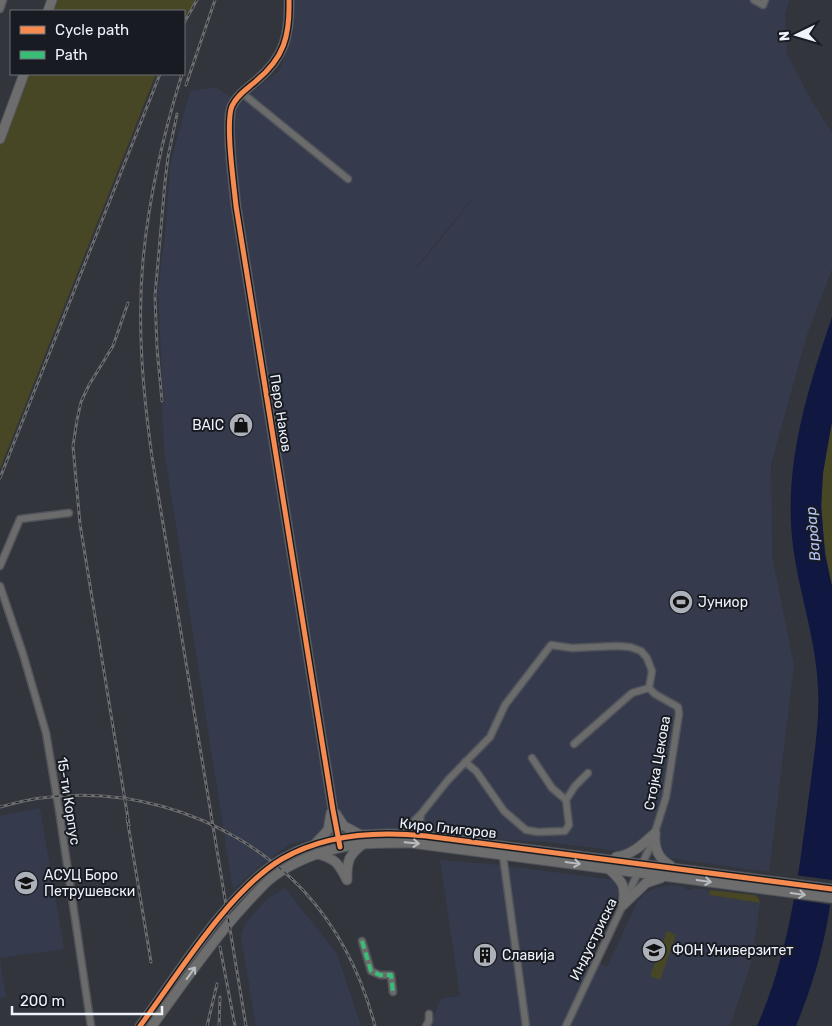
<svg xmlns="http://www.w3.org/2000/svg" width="832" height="1026" font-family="Rubik,sans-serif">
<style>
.built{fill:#353b4d;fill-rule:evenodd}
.green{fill:#474625}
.water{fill:#101741}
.pier{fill:#32353c}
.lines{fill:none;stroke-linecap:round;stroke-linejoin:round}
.street-casing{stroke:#51545a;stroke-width:9}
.secondary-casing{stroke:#51545a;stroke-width:11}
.street{stroke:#6a6b6a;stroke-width:6}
.secondary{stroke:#6d6d6d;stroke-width:9}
.rail-casing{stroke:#6b6c6e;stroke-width:3}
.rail{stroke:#181b21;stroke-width:1;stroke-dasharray:4;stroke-linecap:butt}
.quiet{stroke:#3abd76;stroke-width:4;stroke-dasharray:8 4;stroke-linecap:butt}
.cycleway-casing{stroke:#181b21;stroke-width:8}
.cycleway{stroke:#f68b52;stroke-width:5}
.oneway{stroke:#babdc2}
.labels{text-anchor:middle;stroke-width:4;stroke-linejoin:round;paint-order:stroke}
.street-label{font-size:14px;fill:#eef2fb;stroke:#181b21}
.poi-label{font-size:14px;fill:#eef2fb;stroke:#181b21;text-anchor:start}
.water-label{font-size:15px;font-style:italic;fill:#b3c3f2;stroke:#181b21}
</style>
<rect width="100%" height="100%" fill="#32353c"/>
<g class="built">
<path d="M294 0H789L785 15 787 54 809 96 832 133V269L807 335 771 464 772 555 794 665 769 872 604 849 546 842 487 839 426 832 359 830 290 844 256 869 233 890 164 449 162 403H165L162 377 158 289 166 227 170 165 190 91 216 87 239 103 279 71 293 33ZM494 172 440 240 414 271V270Z"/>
<polygon points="40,808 64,949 0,958 0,816"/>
<polygon points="440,860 490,864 616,880 619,888 616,900 590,960 607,967 638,900 643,896 643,894 656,888 670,885 683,886 687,890 691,890 694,888 710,890 709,895 760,903 751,963 732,1020 729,1026 430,1026 441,998 460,996"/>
<polygon points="285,888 337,954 361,1026 256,1026 241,936 245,924 267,899"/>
<polygon points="0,959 6,997 0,998"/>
</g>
<g class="green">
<polygon points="52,0 197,0 184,23 184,11 48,11"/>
<polygon points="25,74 156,74 0,469 0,140"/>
<path d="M832 422V586C819 529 818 479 832 422Z"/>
<polygon points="710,890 755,895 759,899 760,903 709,895"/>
<polygon points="667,931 676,935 660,980 650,976"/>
</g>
<path class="water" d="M832 317V422L823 473 821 506 825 554 832 586V890C827 937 814 982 796 1026H757C791 949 799 870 810 788 814 754 820 721 818 687 816 639 799 593 793 546 783 467 807 391 832 317Z"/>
<polygon class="pier" points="795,875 832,880 832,905 791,899"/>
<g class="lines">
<g class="street-casing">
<g id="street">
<polyline points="754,0 763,5 765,0"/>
<polyline points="0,9 3,0"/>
<polyline points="242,93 348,179"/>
<polyline points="0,566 20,519 69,513"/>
<polyline points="0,586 23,654 46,733 59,810 91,1026"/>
<polyline points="574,744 632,693 649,688"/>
<polyline points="465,762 476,771 504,811 526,830 538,832 565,831 569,825 566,800 552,788 532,758"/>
<polyline points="566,800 575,786 588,773"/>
<polyline points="421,815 419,826 426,836"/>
<polyline points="402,833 421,814 448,780 490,737 505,705 551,645 572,648 617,646 630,647 641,651 647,658 652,671 649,688 655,694 678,707 679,714 666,797 651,845 566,1026"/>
<polyline points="503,856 526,1026"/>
<polyline points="362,941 371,971 380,975 391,975 393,992"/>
<polyline points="426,1026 429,1021 429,1014"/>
</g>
</g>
<g class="secondary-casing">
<g id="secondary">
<path d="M289 0C290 36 284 58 256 81 247 89 237 95 232 106 225 123 234 185 236 206L333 810 340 847"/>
<polyline points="48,11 52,0"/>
<polyline points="0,139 24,74"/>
<polyline points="336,814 344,826 359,834"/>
<path d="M655 833C654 849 658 858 671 866"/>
<polyline points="314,845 328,830 331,813"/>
<path d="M318 854C336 859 339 864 347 880"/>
<path d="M616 857C632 855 643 844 655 833"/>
<path d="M608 868C623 882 626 885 623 905"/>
<path d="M347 878C347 860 349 855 363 844"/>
<polyline points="623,905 646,883 661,878"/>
<path d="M140 1026C178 975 228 891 282 859 325 834 378 831 426 836L832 889"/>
<path d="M152 1026C179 989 205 951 235 916 246 904 257 891 269 880 286 866 310 855 331 850 357 842 384 843 411 843L832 898"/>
</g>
</g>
<use href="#street" class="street"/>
<use href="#secondary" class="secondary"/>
<g class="rail-casing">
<g id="rail">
<polyline points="184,23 197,0"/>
<path d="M182 74C163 135 149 196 143 260 137 326 143 392 152 457L246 1026"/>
<polyline points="186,85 215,0"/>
<polyline points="128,303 113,346 89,385 81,402 77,420 73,446 80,524 129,825"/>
<polyline points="162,401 157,348 155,296 165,182 168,157 177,114"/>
<polyline points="0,478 160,74"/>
<path d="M0 807C106 775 227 810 303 890 338 928 362 976 375 1026"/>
<polyline points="127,818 151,962"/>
<polyline points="220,947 235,1026"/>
<polyline points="207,1026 217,984"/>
<polyline points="219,1026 220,997"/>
</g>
</g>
<use href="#rail" class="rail"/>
<polyline class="quiet" points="362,941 371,971 380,975 391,975 393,992"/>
<g class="cycleway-casing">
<g id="cycleway">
<path d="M289 0C290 36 284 58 256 81 247 89 237 95 232 106 225 123 234 185 236 206L333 810 340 847"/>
<path d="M140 1026C178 975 228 891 282 859 325 834 378 831 426 836L832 889"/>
</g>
</g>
<use href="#cycleway" class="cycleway"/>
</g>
<defs><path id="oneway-shaft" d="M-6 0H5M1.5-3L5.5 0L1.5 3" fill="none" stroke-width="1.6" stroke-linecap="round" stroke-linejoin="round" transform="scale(1.25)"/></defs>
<g class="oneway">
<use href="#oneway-shaft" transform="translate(412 843) rotate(5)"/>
<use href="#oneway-shaft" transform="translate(573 863) rotate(8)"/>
<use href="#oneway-shaft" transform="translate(704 881) rotate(8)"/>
<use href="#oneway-shaft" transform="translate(798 894) rotate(8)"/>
<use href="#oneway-shaft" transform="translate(191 973) rotate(-54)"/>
</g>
<defs>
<g id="shop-disc" transform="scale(1.25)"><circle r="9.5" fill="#acb0b8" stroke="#181b21"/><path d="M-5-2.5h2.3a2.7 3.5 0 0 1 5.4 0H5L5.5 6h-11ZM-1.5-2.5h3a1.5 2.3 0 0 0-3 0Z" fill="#111"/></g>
<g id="stadium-disc" transform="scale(1.25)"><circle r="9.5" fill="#acb0b8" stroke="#181b21"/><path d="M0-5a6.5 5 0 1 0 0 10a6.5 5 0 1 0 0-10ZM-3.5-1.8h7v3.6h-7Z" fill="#111"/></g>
<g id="school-disc" transform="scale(1.25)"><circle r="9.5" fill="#acb0b8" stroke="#181b21"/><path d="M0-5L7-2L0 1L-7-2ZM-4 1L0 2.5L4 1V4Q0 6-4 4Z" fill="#111"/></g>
<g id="university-disc" transform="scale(1.25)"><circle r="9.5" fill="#acb0b8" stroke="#181b21"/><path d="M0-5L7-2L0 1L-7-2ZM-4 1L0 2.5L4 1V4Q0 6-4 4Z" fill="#111"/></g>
<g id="building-disc" transform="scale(1.25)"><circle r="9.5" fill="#acb0b8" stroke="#181b21"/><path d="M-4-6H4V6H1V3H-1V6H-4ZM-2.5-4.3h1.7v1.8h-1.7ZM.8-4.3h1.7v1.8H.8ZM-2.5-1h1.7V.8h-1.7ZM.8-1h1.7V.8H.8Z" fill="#111"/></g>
</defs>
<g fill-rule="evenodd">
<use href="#shop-disc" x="241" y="425"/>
<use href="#stadium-disc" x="681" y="602"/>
<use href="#school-disc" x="26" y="883"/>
<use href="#university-disc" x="654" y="950"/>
<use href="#building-disc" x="485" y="955"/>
</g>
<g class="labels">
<g class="street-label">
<text transform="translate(281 413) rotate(81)" y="5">Перо Наков</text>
<text transform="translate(657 763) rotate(-80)" y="5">Стојка Цекова</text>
<text transform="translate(69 801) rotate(81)" y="5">15-ти Корпус</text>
<text transform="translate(448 828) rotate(6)" y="5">Киро Глигоров</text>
<text transform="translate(593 939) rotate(-64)" y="5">Индустриска</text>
</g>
<g class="poi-label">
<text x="224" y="430" text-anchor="end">BAIC</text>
<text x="698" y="607">Јуниор</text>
<text x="44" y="880">АСУЦ Боро<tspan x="44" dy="16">Петрушевски</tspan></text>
<text x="672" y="955">ФОН Универзитет</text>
<text x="502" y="960">Славија</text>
</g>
<g class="water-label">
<text transform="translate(813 534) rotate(-95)" y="5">Вардар</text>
</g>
</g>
<rect x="10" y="10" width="175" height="65" fill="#181b21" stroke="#6e7178"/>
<rect x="20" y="26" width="25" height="8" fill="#f68b52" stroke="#6e7178"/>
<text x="55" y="35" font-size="15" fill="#eef2fb">Cycle path</text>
<rect x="20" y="51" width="25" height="8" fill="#3abd76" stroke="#6e7178"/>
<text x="55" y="60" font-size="15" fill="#eef2fb">Path</text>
<g transform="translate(797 35) rotate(265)" stroke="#181b21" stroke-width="4" paint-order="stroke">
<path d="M0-4L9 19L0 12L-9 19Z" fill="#eef2fb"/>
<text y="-8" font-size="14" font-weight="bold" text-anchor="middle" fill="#eef2fb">N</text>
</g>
<path d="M12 1006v8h150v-8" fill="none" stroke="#eef2fb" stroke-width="2.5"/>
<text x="20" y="1006" font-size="15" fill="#eef2fb" stroke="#181b21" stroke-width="4" paint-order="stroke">200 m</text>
</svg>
